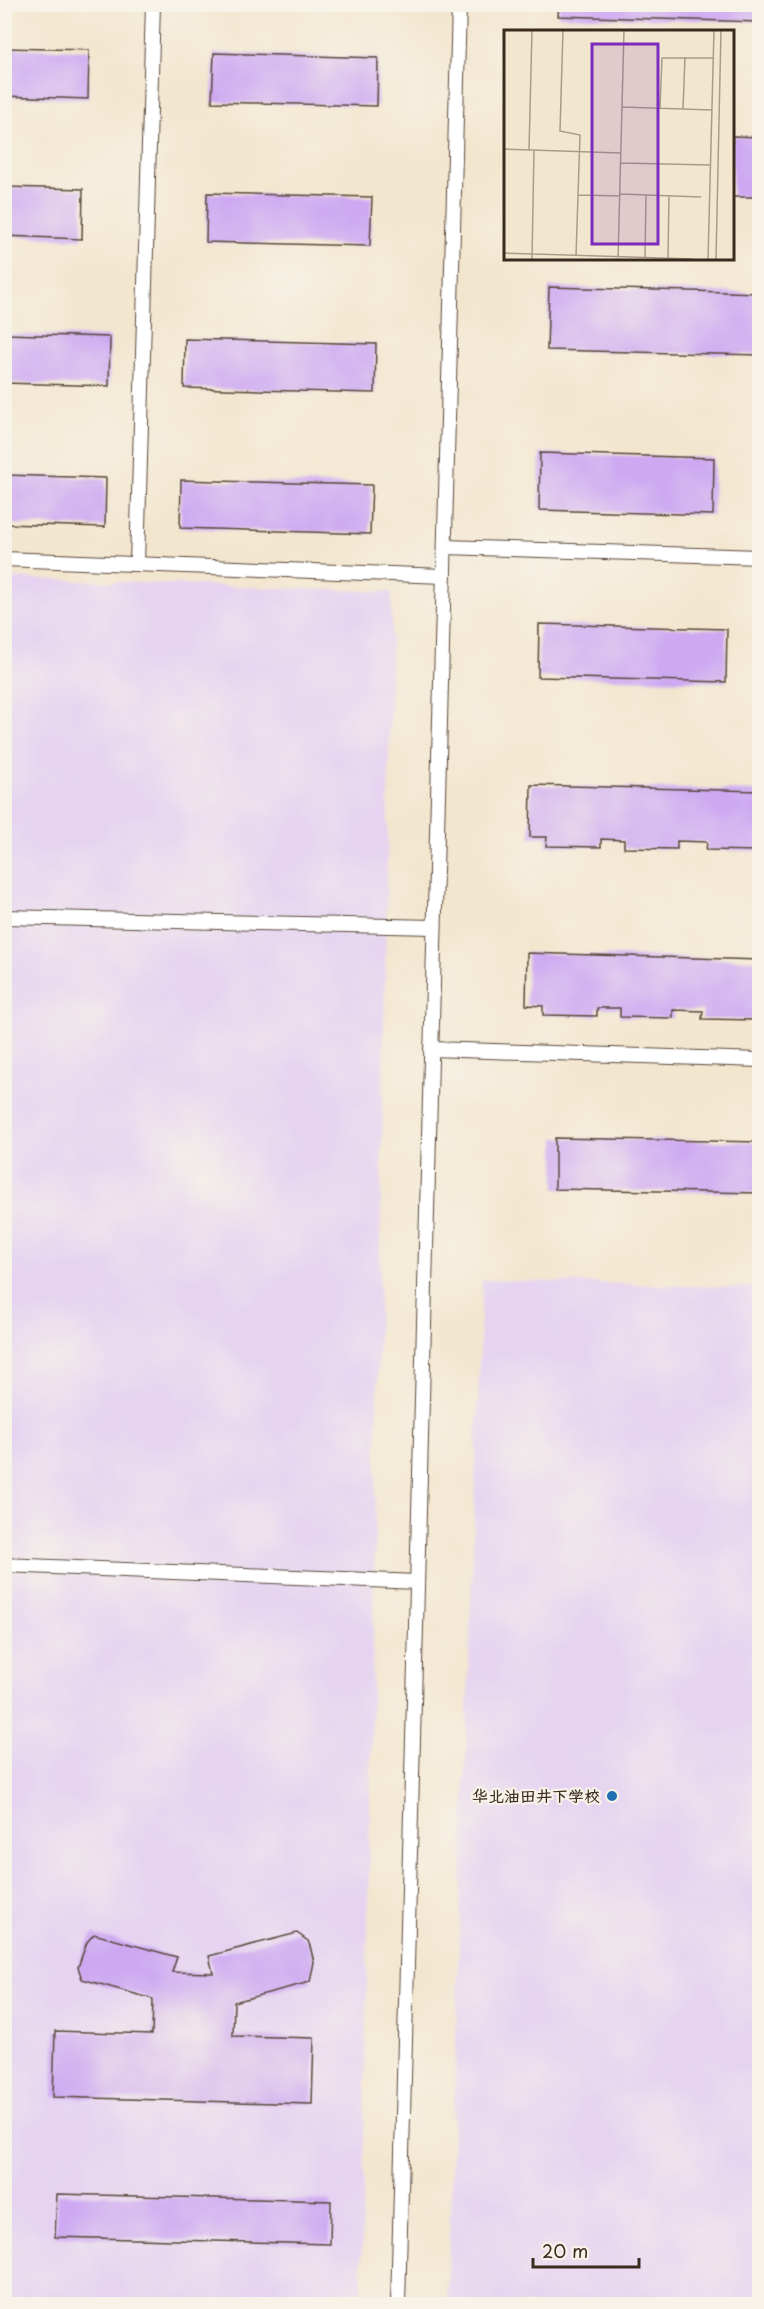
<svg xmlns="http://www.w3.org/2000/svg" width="764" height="2309" font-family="'Playpen Sans','LXGW WenKai TC',sans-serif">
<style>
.built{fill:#e5d3f1}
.building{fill:#cea9f2}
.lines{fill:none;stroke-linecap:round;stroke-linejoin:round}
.service-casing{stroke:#574639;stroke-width:16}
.service{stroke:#fff;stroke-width:14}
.poi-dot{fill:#1f6fb2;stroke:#f7f3e8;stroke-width:2}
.labels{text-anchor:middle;stroke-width:4.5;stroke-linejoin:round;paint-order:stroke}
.poi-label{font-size:16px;font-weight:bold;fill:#3b2a1e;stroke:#f7f3e8;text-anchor:end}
.inset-road{fill:none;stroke:#a99b88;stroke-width:1.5}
.view{fill:#7b2cbf;fill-opacity:0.15;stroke:#7b2cbf;stroke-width:3}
.inset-edge{fill:none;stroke:#3b2a1e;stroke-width:3}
</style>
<rect width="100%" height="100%" fill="#f7f3e8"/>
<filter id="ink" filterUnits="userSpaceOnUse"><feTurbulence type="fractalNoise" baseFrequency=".0167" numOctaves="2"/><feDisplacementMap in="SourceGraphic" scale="12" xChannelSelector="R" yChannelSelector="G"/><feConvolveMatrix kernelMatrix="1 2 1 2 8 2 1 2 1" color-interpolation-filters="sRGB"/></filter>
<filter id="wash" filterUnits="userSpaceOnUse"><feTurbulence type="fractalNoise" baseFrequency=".008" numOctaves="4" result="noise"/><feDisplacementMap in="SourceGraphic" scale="24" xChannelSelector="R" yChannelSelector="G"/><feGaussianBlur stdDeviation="1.35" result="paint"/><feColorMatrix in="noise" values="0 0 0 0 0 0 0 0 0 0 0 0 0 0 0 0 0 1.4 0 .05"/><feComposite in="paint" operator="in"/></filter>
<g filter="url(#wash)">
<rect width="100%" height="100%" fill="#f3e6cf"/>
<g class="built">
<polygon points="5,578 392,592 361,2304 5,2304"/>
<polygon points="482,1280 759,1288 759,2304 447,2304"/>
</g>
<g id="blocks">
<g class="building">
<polygon points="559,4 760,4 760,22 558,16"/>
<polygon points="4,48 89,50 88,99 4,96"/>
<polygon points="214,53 378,58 377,106 212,102"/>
<polygon points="732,136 760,137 760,197 732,197"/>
<polygon points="4,187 83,189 82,239 4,236"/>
<polygon points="207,193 372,197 370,246 206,242"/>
<polygon points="549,287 760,293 760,355 547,350"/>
<polygon points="4,334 110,337 109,386 4,383"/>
<polygon points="185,339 376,344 375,393 184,388"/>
<polygon points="540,453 714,458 713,515 539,510"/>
<polygon points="4,475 106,478 105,527 4,524"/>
<polygon points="181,480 372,485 370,534 180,528"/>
<polygon points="539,624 727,629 726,682 538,677"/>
<polygon points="531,785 760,791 760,851 706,850 707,842 677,841 677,849 624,848 624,840 601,839 601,847 546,846 547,837 530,837"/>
<polygon points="527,953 760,960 760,1012 756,1012 756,1020 702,1019 703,1011 673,1010 673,1018 620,1017 620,1008 597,1008 597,1016 543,1015 543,1006 526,1005"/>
<polygon points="555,1138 760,1142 760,1193 555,1189"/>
<polygon points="297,1933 308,1941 310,1946 314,1962 310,1982 234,2002 233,2036 314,2038 312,2104 53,2097 55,2031 152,2034 153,1999 82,1979 78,1967 87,1942 94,1934 177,1957 172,1972 213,1973 209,1956"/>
<polygon points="57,2194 331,2201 330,2244 55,2237"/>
</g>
</g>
</g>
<g filter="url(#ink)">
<use href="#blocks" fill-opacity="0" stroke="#574639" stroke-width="1.5"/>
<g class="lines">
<g class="service-casing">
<g id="service">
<polyline points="445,547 760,557"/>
<polyline points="4,559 444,576"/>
<polyline points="137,564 153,4"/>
<polyline points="4,917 434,927"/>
<polyline points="431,1049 760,1060"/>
<polyline points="4,1565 417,1582"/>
<polyline points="398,2304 459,4"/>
</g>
</g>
<use href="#service" class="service"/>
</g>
</g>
<circle class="poi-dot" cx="612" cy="1796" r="6"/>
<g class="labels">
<g class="poi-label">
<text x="600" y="1802">华北油田井下学校</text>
</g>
</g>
<g transform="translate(504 30)">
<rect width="230" height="230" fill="#f3e6cf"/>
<path class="inset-road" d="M59 0 56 101 76 105 72 226M118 77 208 80M156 78 158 28H209M179 79 181 27M0 119 117 123M25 120 28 0M117 133 206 135M116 164 197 167M74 165 116 166M0 223 189 229M141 228 142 165M164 228 165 166M28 229 30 120M114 229 120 0M204 229 210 0M212 229 217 0"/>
<path class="view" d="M88 14H154V214H88Z"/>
<rect width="230" height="230" class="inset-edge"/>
</g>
<rect width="764" height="2309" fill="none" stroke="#f7f3e8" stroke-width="24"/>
<path d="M533 2258v9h106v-9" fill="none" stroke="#3b2a1e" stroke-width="3"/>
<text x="542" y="2258" font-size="18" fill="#3b2a1e" stroke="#f7f3e8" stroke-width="4.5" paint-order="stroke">20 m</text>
</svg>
